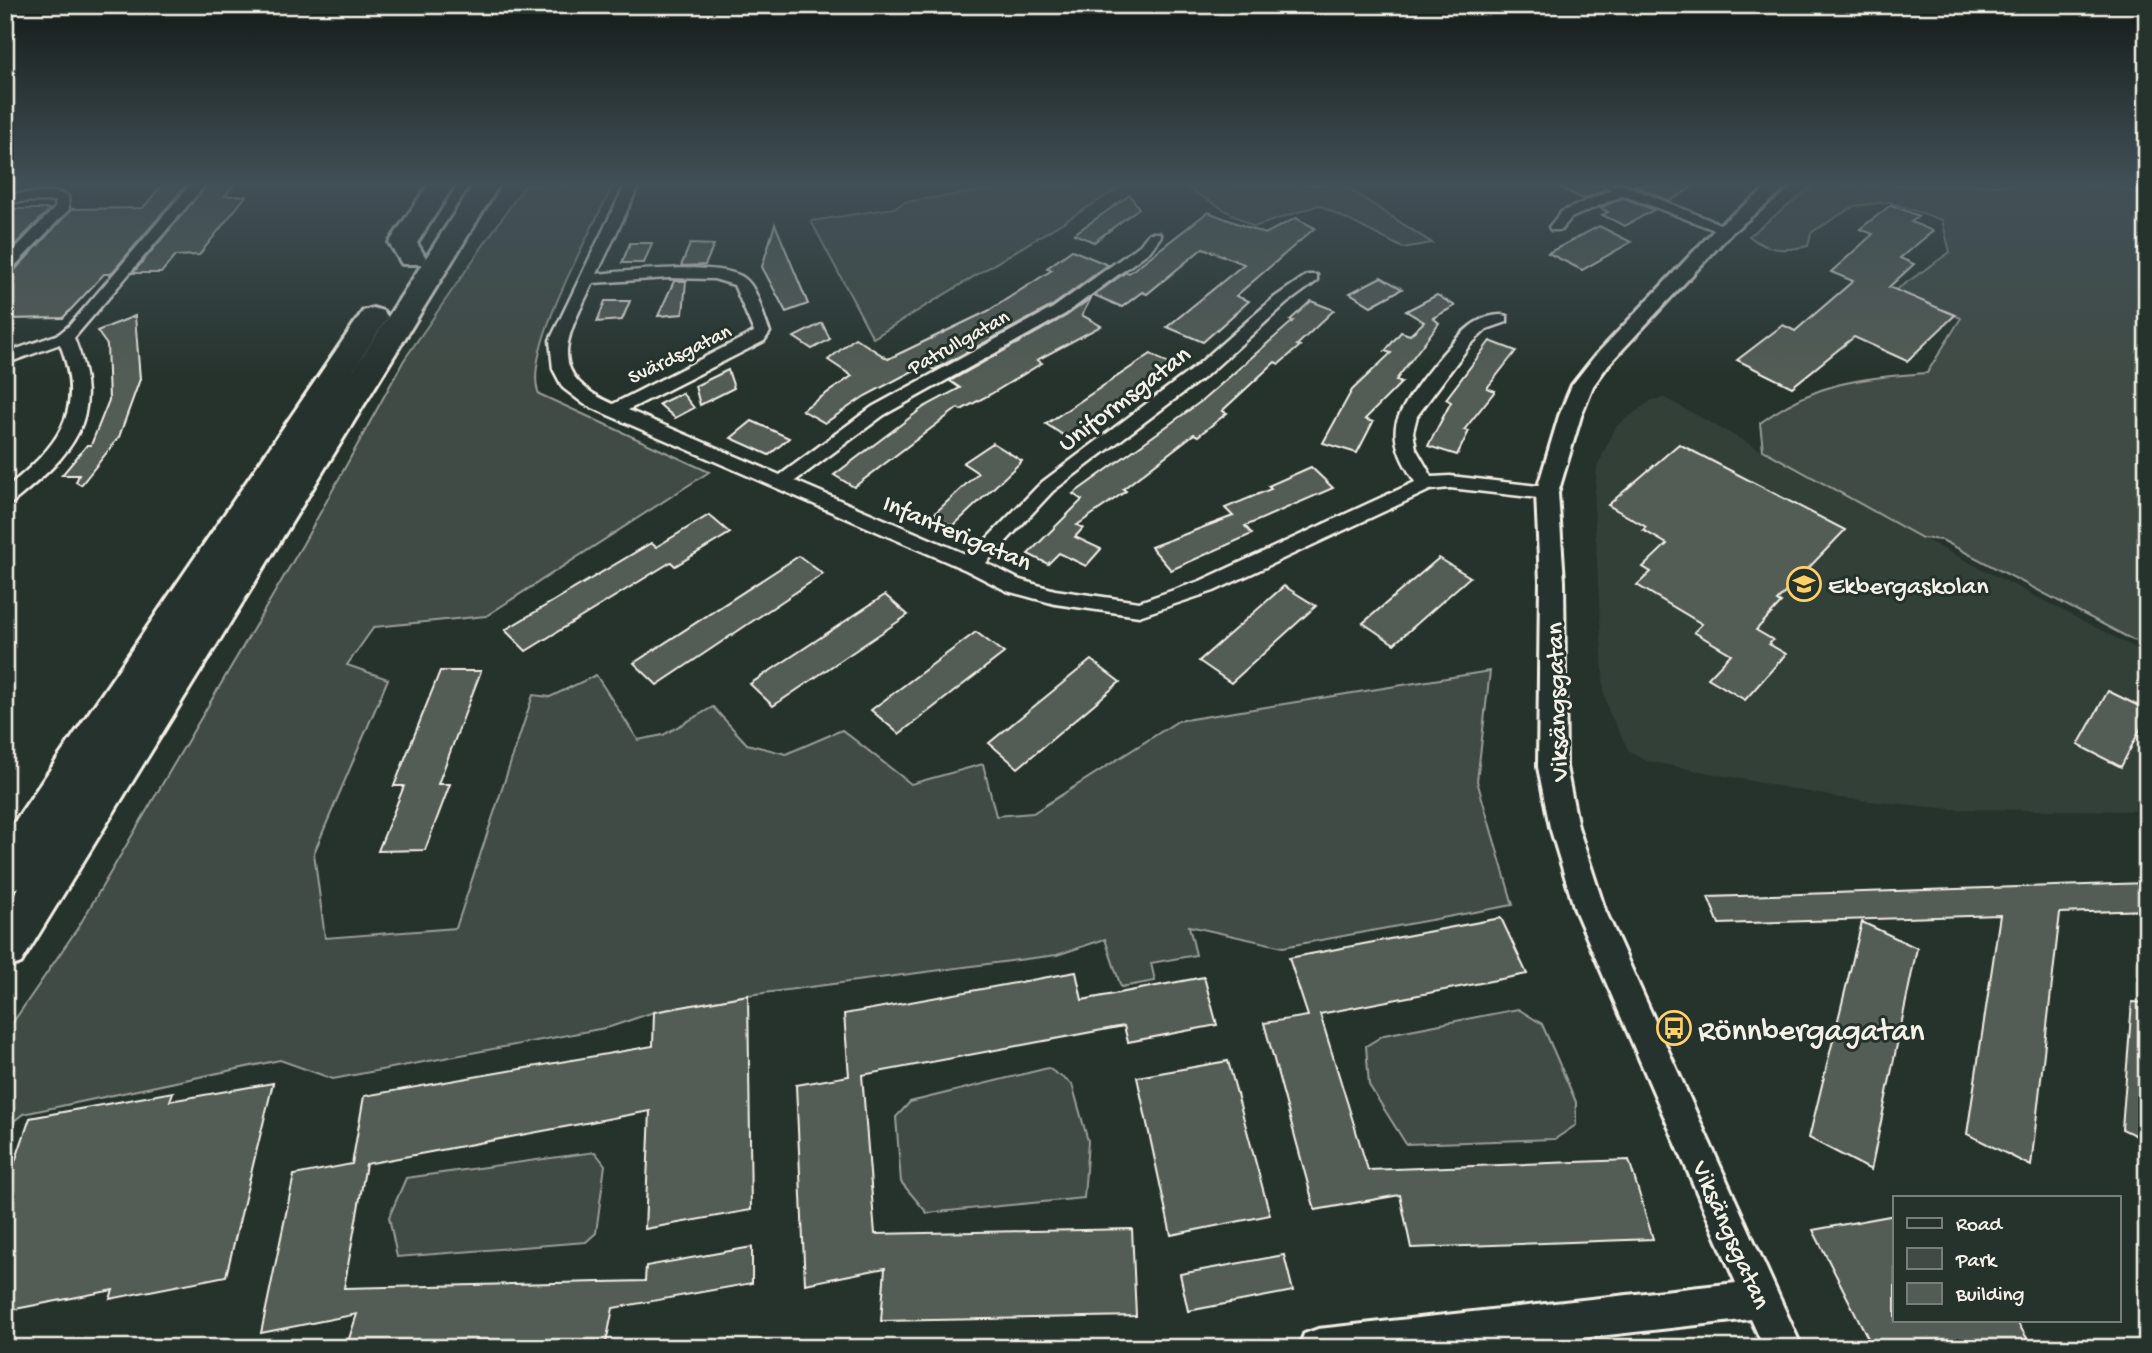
<svg xmlns="http://www.w3.org/2000/svg" width="2152" height="1353" font-family="'Gochi Hand',sans-serif">
<style>
.built{fill:#333f39}
.green{fill:#414b45;stroke:#9a9e96;stroke-width:2}
.building{fill:#525c55;stroke:#f4f1e8;stroke-width:2}
.lines{fill:none;stroke-linecap:round;stroke-linejoin:round}
.minor-casing{stroke:#f4f1e8;stroke-width:5}
.tertiary-casing{stroke:#f4f1e8;stroke-width:6}
.motorway-casing{stroke:#f4f1e8;stroke-width:6}
.minor{fill:#26332d;fill-rule:evenodd}
.tertiary{fill:#26332d;fill-rule:evenodd}
.motorway{fill:#26332d;fill-rule:evenodd}
.labels{text-anchor:middle;stroke-width:6;stroke-linejoin:round;paint-order:stroke}
.far-street-label{font-size:21px;fill:#f4f1e8;stroke:#26332d}
.street-label{font-size:26px;fill:#f4f1e8;stroke:#26332d}
.poi-label{font-size:26px;fill:#f4f1e8;stroke:#26332d;text-anchor:start}
.near-poi-label{font-size:32px;fill:#f4f1e8;stroke:#26332d;text-anchor:start}
</style>
<rect width="100%" height="100%" fill="#26332d"/>
<filter id="ink" filterUnits="userSpaceOnUse"><feTurbulence type="fractalNoise" baseFrequency=".0143" numOctaves="2"/><feDisplacementMap in="SourceGraphic" scale="14" xChannelSelector="R" yChannelSelector="G"/><feConvolveMatrix kernelMatrix="1 2 1 2 8 2 1 2 1" color-interpolation-filters="sRGB"/></filter>
<g filter="url(#ink)">
<polygon class="built" points="1665,398 1922,538 2147,654 2147,811 1952,809 1840,798 1647,761 1629,751 1609,712 1604,693 1594,506 1597,467 1616,426 1652,400"/>
<g class="green">
<path d="M525 185H613C593 228 521 353 539 394L709 472 486 616 374 627 347 665 388 679 314 853 325 938 456 928 533 695 550 697 596 675 638 740 663 735 713 707 747 744 786 754 842 730 911 784 983 764 996 816 1033 813 1178 721 1490 671 1477 781 1513 905 1283 947 1189 926 1196 955 1151 963 1155 981 1121 987 1105 939 1057 955 748 995 654 1012 610 1027 333 1079 280 1060 23 1114 5 1128V1034L79 926 303 544 404 360Z"/>
<polygon points="1024,185 1124,185 873,338 811,221 894,208 905,202"/>
<polygon points="1182,185 1343,185 1432,243 1403,248 1319,205 1254,227"/>
<path d="M1814 185H2115L2147 197V643L2133 640 1942 540 1922 538 1763 450 1760 423C1815 382 1860 378 1927 373L1961 318 1896 290 1950 252 1942 220 1889 202 1854 206 1811 233 1808 246C1784 251 1768 252 1749 236Z"/>
<polygon points="1518,1009 1542,1024 1576,1102 1576,1125 1555,1139 1406,1144 1369,1085 1366,1046 1384,1035"/>
<polygon points="1048,1068 1072,1084 1088,1141 1084,1198 927,1213 901,1182 896,1117 910,1102"/>
<polygon points="595,1152 605,1165 596,1233 586,1242 397,1257 389,1217 406,1178"/>
</g>
<g class="building">
<polygon points="162,185 186,185 111,274 104,274 63,318 5,319 5,275 12,273 72,209 143,208"/>
<polygon points="207,185 234,185 225,196 246,196 199,255 175,256 161,273 133,273"/>
<polygon points="1555,185 1601,185 1606,189 1583,199"/>
<polygon points="1633,185 1696,185 1670,201"/>
<polygon points="1130,195 1139,208 1094,242 1074,234"/>
<polygon points="1623,198 1654,210 1625,226 1602,215 1608,212 1600,208"/>
<polygon points="1891,205 1919,216 1911,222 1933,231 1900,258 1914,264 1889,287 1955,315 1907,361 1854,337 1792,387 1737,360 1783,325 1795,331 1853,281 1831,272 1873,234 1860,229"/>
<polygon points="5,209 50,209 5,255"/>
<polygon points="1208,212 1265,234 1296,218 1315,228 1236,296 1249,301 1203,342 1167,327 1244,264 1203,248 1147,294 1142,292 1122,307 1094,295 1126,272 1129,273"/>
<polygon points="775,224 808,304 786,312 762,267"/>
<polygon points="1599,226 1631,242 1582,270 1548,253"/>
<polygon points="630,243 652,243 644,263 622,263"/>
<polygon points="690,244 714,245 705,265 681,266"/>
<polygon points="1072,250 1108,265 1052,306 934,370 926,364 865,396 825,423 802,410 852,376 828,360 855,338 888,359 988,311 1052,270 1047,268"/>
<polygon points="1381,277 1402,289 1371,306 1350,293"/>
<polygon points="674,281 686,281 683,314 658,316"/>
<polygon points="1437,295 1455,306 1433,318 1439,323 1396,380 1402,382 1365,419 1373,422 1357,453 1323,443 1352,390 1391,353 1385,351 1401,332 1410,335 1424,322 1406,311"/>
<polygon points="1091,298 1082,315 1101,326 1037,360 1042,363 991,394 961,410 958,408 854,487 834,475 924,407 960,388 950,381 1066,316"/>
<polygon points="605,301 630,301 622,320 597,322"/>
<polygon points="1311,301 1334,310 1297,345 1300,346 1279,364 1275,362 1222,411 1227,413 1198,436 1194,434 1123,489 1126,491 1077,525 1083,528 1075,537 1101,549 1086,566 1059,553 1048,564 1028,554 1082,500 1073,494 1203,400 1293,321 1290,320"/>
<polygon points="135,316 140,379 119,437 81,485 76,482 79,475 62,475 87,445 91,445 109,400 107,345 97,331"/>
<polygon points="822,323 830,339 812,349 794,337"/>
<polygon points="1490,341 1516,351 1487,388 1495,391 1464,430 1469,431 1457,455 1428,446 1451,402 1446,399"/>
<polygon points="1151,354 1175,368 1131,397 1134,399 1112,414 1071,440 1046,424"/>
<polygon points="728,370 734,388 700,405 695,386"/>
<polygon points="682,393 694,408 675,418 659,404"/>
<polygon points="752,421 789,438 769,455 731,438"/>
<polygon points="993,443 1022,461 953,526 933,515 978,473 963,463"/>
<polygon points="1679,444 1845,530 1777,601 1781,603 1756,630 1773,640 1769,644 1786,654 1745,700 1708,678 1731,654 1694,632 1702,624 1637,585 1651,572 1643,567 1667,544 1643,530 1646,527 1608,505"/>
<polygon points="1311,467 1333,488 1245,526 1252,534 1171,570 1151,547 1233,516 1225,508 1271,489 1268,486"/>
<polygon points="709,515 730,533 675,566 671,562 526,651 505,630 651,543 656,547"/>
<polygon points="799,556 823,574 657,685 634,663"/>
<polygon points="1439,558 1470,577 1394,644 1363,623"/>
<polygon points="1284,586 1316,606 1231,683 1199,661"/>
<polygon points="885,595 908,615 773,706 750,684"/>
<polygon points="976,632 1004,653 899,734 871,710"/>
<polygon points="1091,660 1120,682 1018,768 989,743"/>
<polygon points="440,671 481,671 438,784 450,784 425,850 378,851 404,786 394,786"/>
<polygon points="2108,691 2147,710 2147,716 2121,767 2078,745"/>
<polygon points="2147,883 2147,910 2060,913 2031,1166 1967,1134 2000,915 1719,924 1708,897"/>
<polygon points="1501,918 1527,974 1320,1014 1368,1170 1629,1160 1653,1239 1411,1248 1400,1195 1315,1210 1264,1023 1308,1016 1289,958"/>
<polygon points="1862,922 1917,948 1871,1170 1809,1138"/>
<polygon points="1076,972 1082,1000 1204,977 1217,1025 1128,1042 1124,1026 862,1075 875,1234 1132,1229 1136,1316 881,1321 885,1268 805,1284 796,1085 849,1076 844,1014"/>
<polygon points="748,995 751,1210 645,1229 650,1111 366,1164 344,1288 645,1281 646,1266 752,1247 752,1283 613,1308 605,1348 346,1348 357,1314 261,1333 294,1175 352,1164 364,1096 653,1046 654,1012"/>
<polygon points="2132,1002 2147,1003 2147,1141 2122,1129"/>
<polygon points="1228,1061 1270,1215 1171,1235 1137,1077"/>
<polygon points="273,1083 226,1276 110,1299 113,1290 5,1311 5,1191 30,1118 173,1092 170,1101"/>
<polygon points="1895,1215 1895,1320 2016,1320 2033,1348 1873,1348 1813,1230"/>
<polygon points="1284,1255 1293,1291 1188,1311 1180,1274"/>
</g>
<g class="lines">
<g class="minor-casing">
<g id="minor">
<path d="M190 185H205L74 338C107 420 73 453 12 503L5 505V489C57 447 87 413 60 344L5 364V353L59 334 70 325Z"/>
<path d="M625 185H639L597 274C628 271 721 261 744 278 759 289 762 316 770 332L764 341 628 410 780 475 872 407 1053 308 1140 245 1149 233H1159L1161 236 1150 251 1065 314 884 415 795 481 970 556 1041 483 1195 367 1275 297 1307 275H1317V281L1287 303 1207 375 1053 491 986 563 1020 580 1055 590 1139 602 1200 581 1415 482C1405 466 1393 446 1396 426 1400 402 1454 336 1475 323 1483 318 1497 313 1507 316V322L1487 329 1469 346 1417 416 1413 432 1416 449 1432 477 1450 476 1547 487 1556 493 1547 499 1450 488 1430 490 1214 591 1139 616 1055 604 1007 591 966 570 608 415 584 404 563 388 553 369 550 340ZM668 278 714 279 734 285 754 332 613 404C543 373 567 337 593 283Z"/>
<polygon points="1604,185 1625,185 1732,229 1725,233 1720,232 1623,195 1571,218 1561,230 1551,230 1549,227 1561,212 1611,190"/>
<polygon points="57,192 68,196 69,209 10,271 5,272 5,259 55,208 56,201 5,202 5,194"/>
</g>
</g>
<g class="tertiary-casing">
<polygon id="tertiary" points="1771,185 1790,185 1731,233 1608,365 1593,386 1581,416 1558,493 1564,581 1566,767 1578,827 1605,910 1802,1348 1764,1348 1751,1319 1492,1348 1299,1348 1304,1334 1318,1329 1736,1283 1575,910 1550,827 1538,767 1540,581 1536,493 1559,416 1572,385 1594,357 1719,225"/>
</g>
<g class="motorway-casing">
<g id="motorway">
<polygon points="428,185 454,185 417,243 426,258 422,264 402,264 389,243"/>
<polygon points="473,185 499,185 21,963 5,969 5,908 19,887 5,892 5,836 363,311 373,308 383,311 388,317 344,385"/>
</g>
</g>
<use href="#minor" class="minor"/>
<use href="#tertiary" class="tertiary"/>
<use href="#motorway" class="motorway"/>
</g>
</g>
<linearGradient id="sky" x2="0" y2="1"><stop stop-color="#151c19"/><stop offset="0.49" stop-color="#415057"/><stop offset="1" stop-color="#415057" stop-opacity="0"/></linearGradient>
<rect width="2152" height="375" fill="url(#sky)"/>
<defs>
<g id="school-ring" transform="scale(1.75)"><circle r="9.5" fill="#26332d" stroke="#ffd166" stroke-width="1.5"/><path d="M0-5L7-2L0 1L-7-2ZM-4 1L0 2.5L4 1V4Q0 6-4 4Z" fill="#ffd166"/></g>
<g id="bus-ring" transform="scale(1.75)"><circle r="9.5" fill="#26332d" stroke="#ffd166" stroke-width="1.5"/><path d="M-5-6H5V4H4V6H2V4H-2V6H-4V4H-5ZM-3.5-4V0h7V-4ZM-3.5 1.2v1.5H-2V1.2ZM2 1.2v1.5H3.5V1.2Z" fill="#ffd166"/></g>
</defs>
<g fill-rule="evenodd">
<use href="#school-ring" x="1804" y="584"/>
<use href="#bus-ring" x="1674" y="1028"/>
</g>
<g class="labels">
<g class="far-street-label">
<text transform="translate(958 341) rotate(-29)" y="7">Patrullgatan</text>
<text transform="translate(679 353) rotate(-26)" y="7">Svärdsgatan</text>
</g>
<g class="street-label">
<text transform="translate(1123 397) rotate(-37)" y="9">Uniformsgatan</text>
<text transform="translate(958 531) rotate(23)" y="9">Infanterigatan</text>
<text transform="translate(1555 702) rotate(-92)" y="9">Viksängsgatan</text>
<text transform="translate(1733 1234) rotate(66)" y="9">Viksängsgatan</text>
</g>
<g class="poi-label">
<text x="1828" y="593">Ekbergaskolan</text>
</g>
<g class="near-poi-label">
<text x="1698" y="1039">Rönnbergagatan</text>
</g>
</g>
<rect width="2152" height="1353" fill="none" stroke="#26332d" stroke-width="28"/>
<rect x="14" y="14" width="2124" height="1325" fill="none" stroke="#f4f1e8" stroke-width="2.5" filter="url(#ink)"/>
<rect x="1893" y="1196" width="228" height="126" fill="#26332d" stroke="#787f78" stroke-width="2"/>
<rect x="1907" y="1218" width="35" height="10" fill="#26332d" stroke="#787f78" stroke-width="2"/>
<text x="1956" y="1230" font-size="21" fill="#f4f1e8">Road</text>
<rect x="1907" y="1248" width="35" height="21" fill="#414b45" stroke="#787f78" stroke-width="2"/>
<text x="1956" y="1266" font-size="21" fill="#f4f1e8">Park</text>
<rect x="1907" y="1283" width="35" height="21" fill="#525c55" stroke="#787f78" stroke-width="2"/>
<text x="1956" y="1300" font-size="21" fill="#f4f1e8">Building</text>
</svg>
